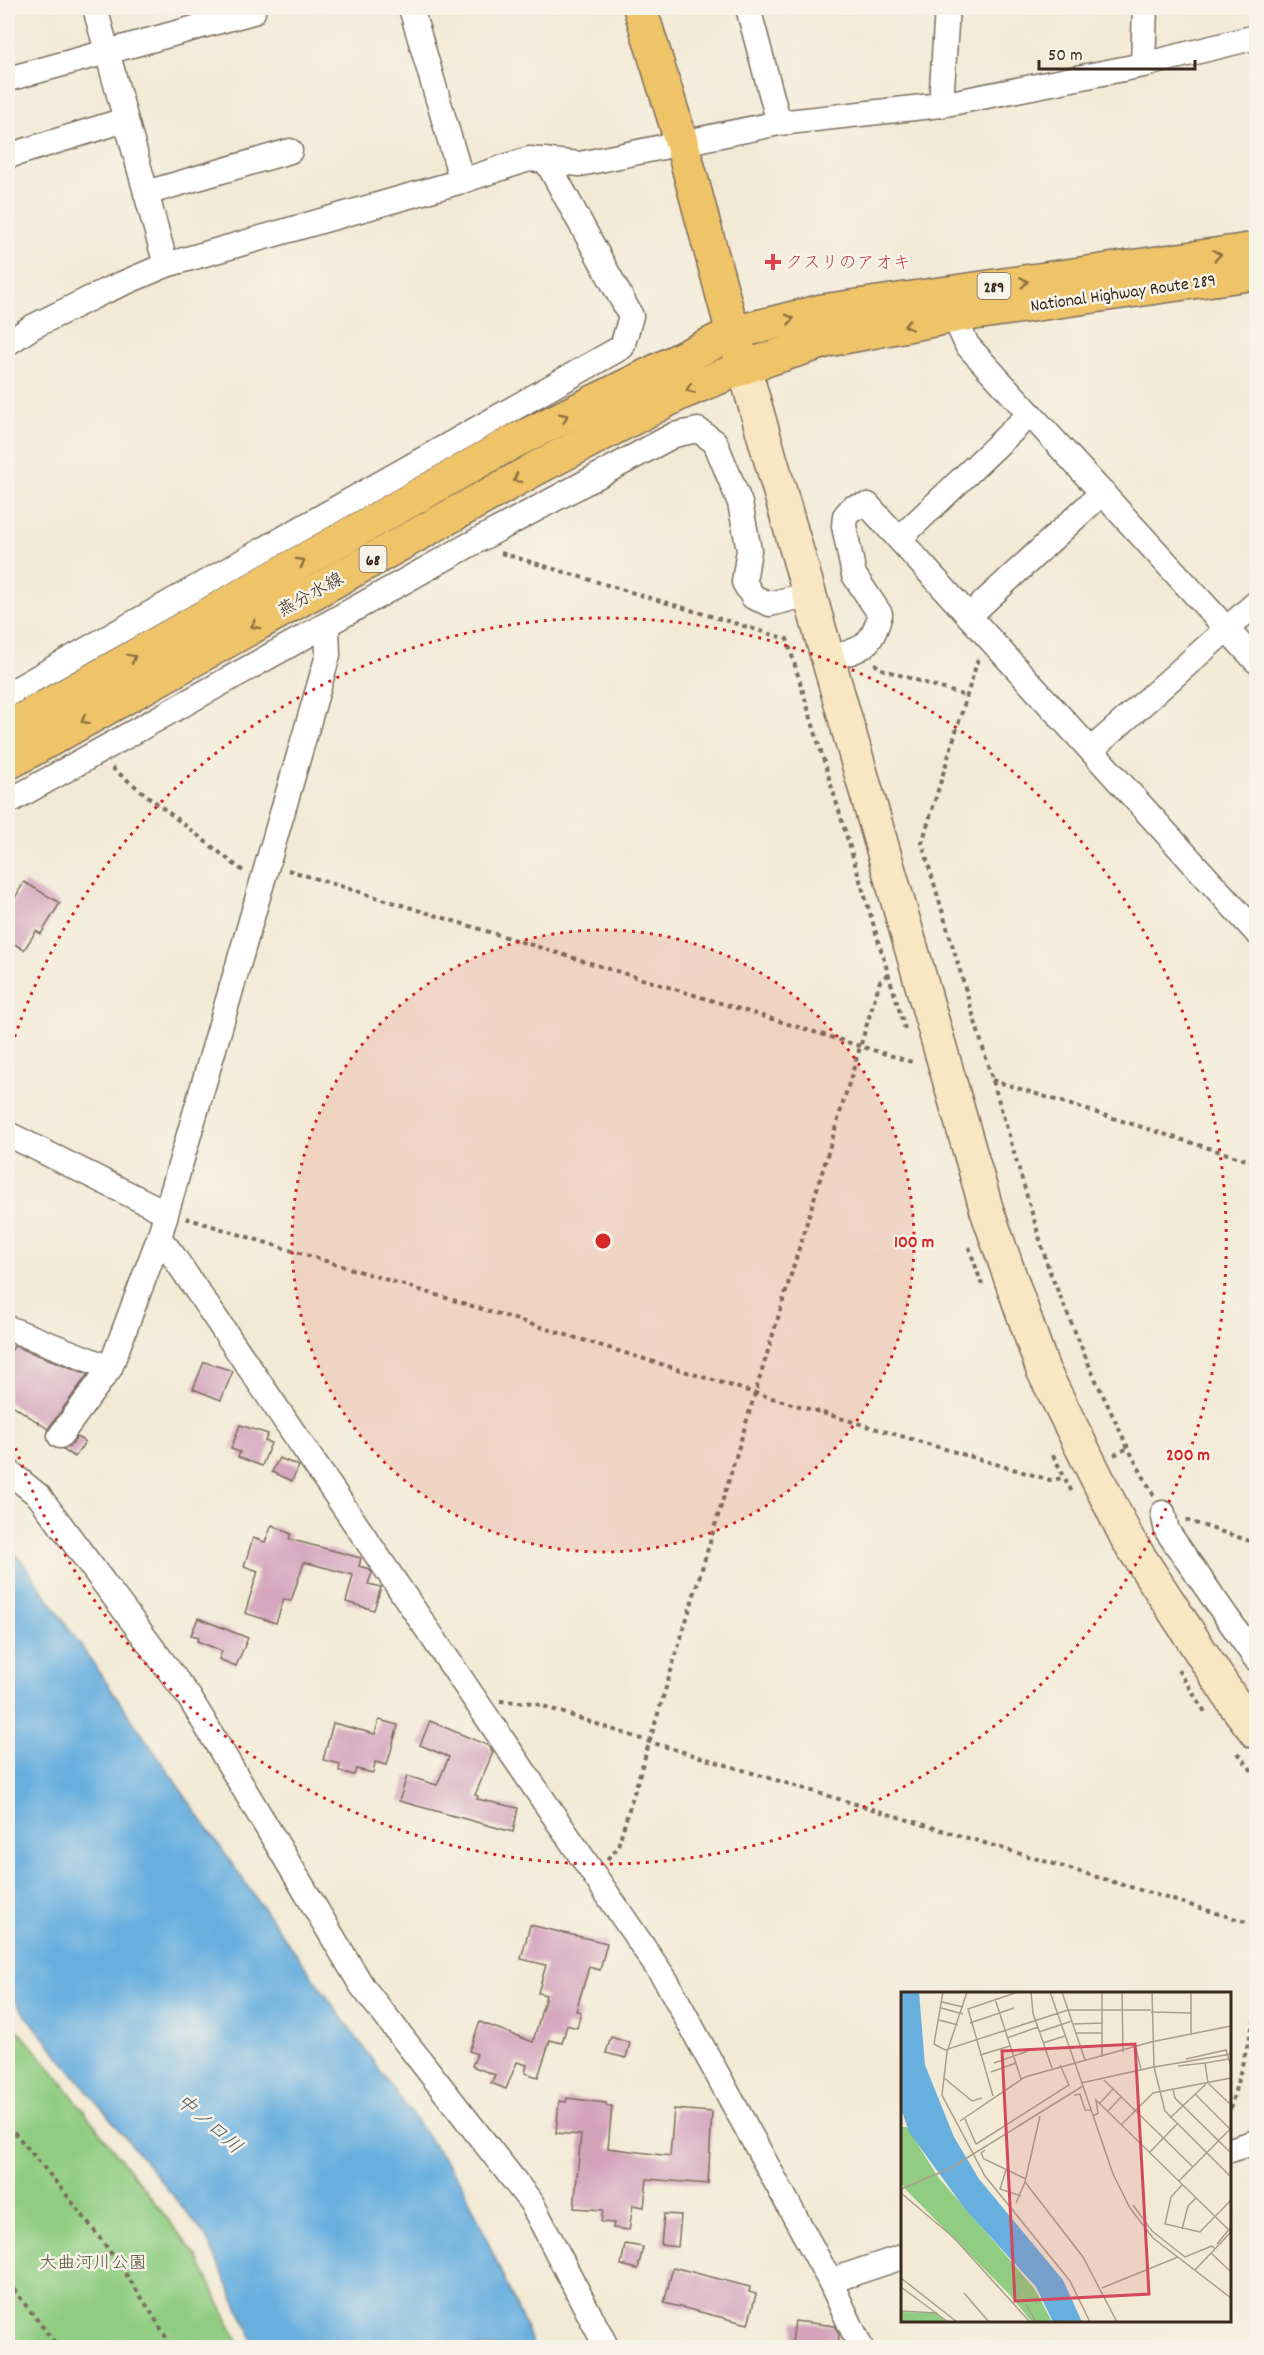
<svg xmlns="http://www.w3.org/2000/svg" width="1264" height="2355" font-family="Dekko,'Klee One',sans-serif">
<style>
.green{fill:#90cd82;stroke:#667c50;stroke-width:1.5}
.water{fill:#67afdf;stroke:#516c7e;stroke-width:1.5}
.building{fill:#d3a2bb}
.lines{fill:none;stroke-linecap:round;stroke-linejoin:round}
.street-casing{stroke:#7b6d5e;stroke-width:27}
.secondary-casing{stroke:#7b6d5e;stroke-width:36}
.primary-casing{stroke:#7b6d5e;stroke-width:36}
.highway-casing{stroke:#7b6d5e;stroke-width:36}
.path{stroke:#7b6d5e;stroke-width:4;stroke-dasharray:4.5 4.5;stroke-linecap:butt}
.street{stroke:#fff;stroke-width:24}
.secondary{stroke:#f9e7c3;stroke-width:33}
.primary{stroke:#efc469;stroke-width:33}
.highway{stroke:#efc469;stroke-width:33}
.oneway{stroke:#8c6f40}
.ring{fill:none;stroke:#d62828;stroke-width:3;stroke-dasharray:3 6}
.health-dot{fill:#e0444e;stroke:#f7f3e8;stroke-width:2}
.labels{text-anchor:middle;stroke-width:5;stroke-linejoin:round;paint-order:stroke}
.shield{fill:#f7f3e8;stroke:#73665b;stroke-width:1.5}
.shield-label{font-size:16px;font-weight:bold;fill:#3b2a1e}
.health-label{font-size:18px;fill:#be3a42;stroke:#f7f3e8;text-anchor:start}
.street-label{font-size:18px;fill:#3b2a1e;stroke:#f7f3e8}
.park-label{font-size:18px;fill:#505337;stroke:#f7f3e8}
.water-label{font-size:20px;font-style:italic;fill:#4a5962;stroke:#f7f3e8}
.inset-road{fill:none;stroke:#a99d8c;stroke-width:1.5}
.view{fill:#d1495b;fill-opacity:0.15;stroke:#d1495b;stroke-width:3}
.inset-edge{fill:none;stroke:#3b2a1e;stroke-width:3}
.centre{fill:#d62828;stroke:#f7f3e8;stroke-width:3}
.ring-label{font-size:18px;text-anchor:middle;font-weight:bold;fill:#d62828;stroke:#f7f3e8;stroke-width:5;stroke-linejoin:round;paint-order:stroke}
</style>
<rect width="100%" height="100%" fill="#f7f3e8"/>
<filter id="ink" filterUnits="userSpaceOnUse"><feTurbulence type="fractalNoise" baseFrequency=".0167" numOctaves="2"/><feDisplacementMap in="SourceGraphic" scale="12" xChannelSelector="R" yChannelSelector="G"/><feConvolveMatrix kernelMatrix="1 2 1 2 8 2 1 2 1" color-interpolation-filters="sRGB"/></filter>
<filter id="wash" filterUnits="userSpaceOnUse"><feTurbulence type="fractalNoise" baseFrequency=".008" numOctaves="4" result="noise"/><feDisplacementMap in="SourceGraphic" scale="24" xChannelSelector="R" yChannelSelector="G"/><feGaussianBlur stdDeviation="1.35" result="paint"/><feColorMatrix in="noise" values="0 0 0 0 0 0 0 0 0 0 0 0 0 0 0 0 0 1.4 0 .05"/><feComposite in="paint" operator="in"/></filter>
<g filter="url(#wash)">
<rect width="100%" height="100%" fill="#f3ead5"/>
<polygon class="green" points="8,2018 53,2071 197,2257 241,2347 8,2347"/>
<polygon class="water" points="8,1544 24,1564 255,1897 464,2187 534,2347 256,2347 205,2235 8,1993"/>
<g id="blocks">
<g class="building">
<polygon points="24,882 60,903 41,934 36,931 24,950 8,940 8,910"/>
<polygon points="14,1346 88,1374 48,1429 8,1402 8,1356"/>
<polygon points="204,1362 233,1371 221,1400 193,1389"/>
<polygon points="240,1425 268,1434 265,1441 271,1443 262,1466 238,1457 240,1452 231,1449"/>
<polygon points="77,1437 85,1442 75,1457 63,1450 71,1445"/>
<polygon points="279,1458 299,1466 292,1481 272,1472"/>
<polygon points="272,1525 291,1534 289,1539 361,1558 359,1566 369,1569 372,1573 368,1584 381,1587 374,1610 346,1602 353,1575 304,1562 291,1601 284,1599 276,1623 245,1613 258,1571 244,1566 253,1538 265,1542"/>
<polygon points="198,1618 248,1638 236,1666 219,1659 222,1651 197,1641 199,1637 191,1635"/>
<polygon points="379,1720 398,1725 387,1765 375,1762 373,1773 356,1769 354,1775 339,1771 340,1764 323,1760 333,1723 375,1734"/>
<polygon points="430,1721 489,1746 493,1752 475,1795 478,1796 477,1799 518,1808 513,1832 399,1801 407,1776 437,1785 449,1757 420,1745"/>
<polygon points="530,1925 607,1943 600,1970 589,1967 576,2011 581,2012 577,2028 567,2025 562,2043 550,2040 538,2077 525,2073 527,2065 517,2062 506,2089 491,2083 495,2075 472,2066 477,2054 469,2051 480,2022 533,2042 546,1995 538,1993 546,1965 521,1959"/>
<polygon points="611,2037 630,2043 626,2058 606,2053"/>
<polygon points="567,2098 606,2103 606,2106 612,2106 608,2148 670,2156 674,2109 712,2112 708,2184 647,2179 644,2207 633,2205 629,2230 613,2228 614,2223 601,2222 603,2210 574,2208 581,2135 556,2133 559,2101 566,2102"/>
<polygon points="664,2214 681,2215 678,2247 661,2245"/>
<polygon points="625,2244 643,2247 638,2269 621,2265"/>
<polygon points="673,2267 750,2287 749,2292 756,2294 748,2324 664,2303"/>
<polygon points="795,2321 835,2326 839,2335 838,2348 791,2348"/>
</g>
</g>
</g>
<g filter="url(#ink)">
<use href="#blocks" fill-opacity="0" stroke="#7b6d5e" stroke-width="1.5"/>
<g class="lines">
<g class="street-casing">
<g id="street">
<polyline points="95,8 166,265"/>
<polyline points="411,8 462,181"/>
<polyline points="748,8 779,123"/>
<polyline points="1143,65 1145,8"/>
<polyline points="8,79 253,12"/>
<polyline points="941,105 947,8"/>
<polyline points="8,156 125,120"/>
<polyline points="146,193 290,151"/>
<polyline points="954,316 967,345 1256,661"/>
<polyline points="8,343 32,327 103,292 166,265 462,181 529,159 580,164 779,123 941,105 1143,65 1256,37"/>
<polyline points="899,539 1030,414"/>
<polyline points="969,616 1103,492"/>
<path d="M829 658C861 650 872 648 880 614L854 575 844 526 845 516 852 508 868 505 1256 932"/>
<polyline points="8,694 622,347 631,316 546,160"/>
<polyline points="1091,750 1256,603"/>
<polyline points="8,802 471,544 674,435 698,430 715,442 740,503 749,550 744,582 753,597 770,604 810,594"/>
<polyline points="8,1134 165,1212"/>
<polyline points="159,1238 172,1254 667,1982 830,2281 861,2348"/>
<polyline points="8,1328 110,1368"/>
<polyline points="60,1436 110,1368 159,1238 328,655 327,626"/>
<polyline points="8,1471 39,1496 189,1697 362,1986 531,2202 607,2348"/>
<polyline points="1163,1513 1167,1531 1256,1659"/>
<polyline points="1230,2150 1256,2142"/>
<polyline points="830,2281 902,2257"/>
</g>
</g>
<g class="secondary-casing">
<polyline id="secondary" points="744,367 987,1211 1043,1370 1127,1538 1234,1703 1256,1732"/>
</g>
<g class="primary-casing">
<g id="primary">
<polyline points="8,728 511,443 733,333"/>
<polyline points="8,763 535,469 681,393 744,367"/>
</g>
</g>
<g class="highway-casing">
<g id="highway">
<polyline points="640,8 682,144 733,333 744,367 828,340 954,316 1256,273"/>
<polyline points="733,333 822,311 1256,249"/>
</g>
</g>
<g class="path">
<polyline points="501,553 787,639 905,1029"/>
<polyline points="978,659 922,843 1049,1270 1092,1372 1128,1448 1154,1496"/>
<polyline points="875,663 878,668 966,696"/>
<polyline points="112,768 243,871"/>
<polyline points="288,870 915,1063"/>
<polyline points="992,1080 1256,1163"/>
<polyline points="186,1218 755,1393 1050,1480 1064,1478"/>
<polyline points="969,1247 982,1285"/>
<polyline points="1053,1455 1073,1494"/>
<polyline points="1114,1455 1128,1448"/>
<polyline points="1186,1520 1256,1543"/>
<polyline points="1178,1670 1205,1712"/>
<polyline points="500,1701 534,1703 650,1742 1256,1925"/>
<polyline points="1238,1753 1256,1776"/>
<polyline points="607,1859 617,1849 880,981 888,974"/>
<polyline points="1230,2109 1256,2014"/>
<path d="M8 2125C66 2193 124 2263 168 2341L160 2348"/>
<polyline points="8,2282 59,2348"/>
</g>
<use href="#street" class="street"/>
<use href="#secondary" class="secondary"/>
<use href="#primary" class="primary"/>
<use href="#highway" class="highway"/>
</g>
<defs><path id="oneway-chevron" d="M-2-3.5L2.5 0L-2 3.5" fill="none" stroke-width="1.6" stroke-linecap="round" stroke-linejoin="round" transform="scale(1.5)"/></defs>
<g class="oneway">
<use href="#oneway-chevron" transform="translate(1217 255) rotate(-8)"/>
<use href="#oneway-chevron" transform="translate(1024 282) rotate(-8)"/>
<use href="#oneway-chevron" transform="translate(790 319) rotate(-14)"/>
<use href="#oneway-chevron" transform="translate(908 325) rotate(170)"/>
<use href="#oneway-chevron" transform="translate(690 389) rotate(158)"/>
<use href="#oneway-chevron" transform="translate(564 417) rotate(-26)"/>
<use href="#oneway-chevron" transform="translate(517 479) rotate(151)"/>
<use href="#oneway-chevron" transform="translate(301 562) rotate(-29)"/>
<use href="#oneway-chevron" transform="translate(255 625) rotate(151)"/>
<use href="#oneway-chevron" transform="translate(132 658) rotate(-29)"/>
<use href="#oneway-chevron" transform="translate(85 720) rotate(151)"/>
</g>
</g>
<circle cx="603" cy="1241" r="311" fill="#d62828" fill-opacity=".12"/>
<g class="ring">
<circle cx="603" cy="1241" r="311"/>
<path d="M9 1054A623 623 0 1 1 9 1428"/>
</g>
<path class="health-dot" d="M770 253h6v6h6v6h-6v6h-6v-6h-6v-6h6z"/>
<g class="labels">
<g class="shield">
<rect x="977.5" y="273" width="33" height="26" rx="4.5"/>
<rect x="359.5" y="546" width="27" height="26" rx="4.5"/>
</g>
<g class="shield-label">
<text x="994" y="292">289</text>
<text x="373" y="565">68</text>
</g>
<g class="health-label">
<text x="785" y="268">クスリのアオキ</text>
</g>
<g class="street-label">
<text transform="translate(1123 292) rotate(-8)" y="6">National Highway Route 289</text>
<text transform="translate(310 594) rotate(-29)" y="6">燕分水線</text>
</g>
<g class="park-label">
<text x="93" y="2268">大曲河川公園</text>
</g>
<g class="water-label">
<text transform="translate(210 2123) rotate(41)" y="7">中ノ口川</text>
</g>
</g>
<g transform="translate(901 1992)">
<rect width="330" height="330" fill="#f3ead5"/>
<path d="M0 135H6L37 185 134 297 151 330H131L108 302 5 198 0 191ZM0 320 36 321 45 330H0Z" fill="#90cd82"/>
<path d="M18 0 24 73 53 145 78 187 162 288 181 330H152L135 295 64 217 8 140 0 116V1Z" fill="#67afdf"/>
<path class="inset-road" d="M42 0 33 52 44 58 167 18H250M66 0 46 60 41 103 84 184 169 289 189 330M130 0 132 21 151 76M149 0 182 94M161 0 184 68M221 0 222 60M251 0 253 75 330 62M290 0V43M94 7 120 87M41 10 62 15M40 16 62 22M250 20 290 21M38 28 57 33M69 31 113 16M172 32 201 31M138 40 171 29M175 41H201M106 46 137 35M142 51 164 44M235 56 240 78M79 63 109 54M201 65V0M285 67 325 58 330 74M328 67 304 71 307 91 330 113M93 71 127 59M277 74 304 71M90 80 115 71M42 85 71 109 81 106M203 88 292 175M180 91 253 75 264 119 330 185M182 94 212 182 229 216 252 246 330 306M272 97 274 106 330 161M294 102 330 138M173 103 179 102 184 118H190M92 104 67 17 117 0M199 111 212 97M207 119 220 105M192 124 197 121 195 108 330 240M269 126 305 92M64 127 75 152 80 149 168 93 159 73M59 129 124 85 250 50 330 34M220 133 252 101 330 86M84 158 80 161 83 167 125 187M248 161 276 132M105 178 99 197 120 204M278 189 330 136M124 190 182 265 216 330M281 193 270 205 264 232 299 240 330 208M0 197 48 177 182 94M0 201 53 246 129 330M115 211 124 190 139 124M232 213 251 239 284 265 311 254 314 257M281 237 287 214 295 206M316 252 330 235M310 261 330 280M294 278 330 240M0 286 56 330M0 295 47 330M201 296 277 265M63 301 88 330M125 312 135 330M0 319 36 321"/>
<path class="view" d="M234 52 248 302 114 309 101 59Z"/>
<rect width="330" height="330" class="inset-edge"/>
</g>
<circle cx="603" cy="1241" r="9" class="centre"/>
<g class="ring-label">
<text x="914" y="1247">100 m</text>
<text x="1188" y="1460">200 m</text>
</g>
<rect width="1264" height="2355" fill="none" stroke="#f7f3e8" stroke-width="30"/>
<path d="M1039 60v9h156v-9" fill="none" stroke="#3b2a1e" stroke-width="3"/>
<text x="1048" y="60" font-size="18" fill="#3b2a1e" stroke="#f7f3e8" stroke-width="4.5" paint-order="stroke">50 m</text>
</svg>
